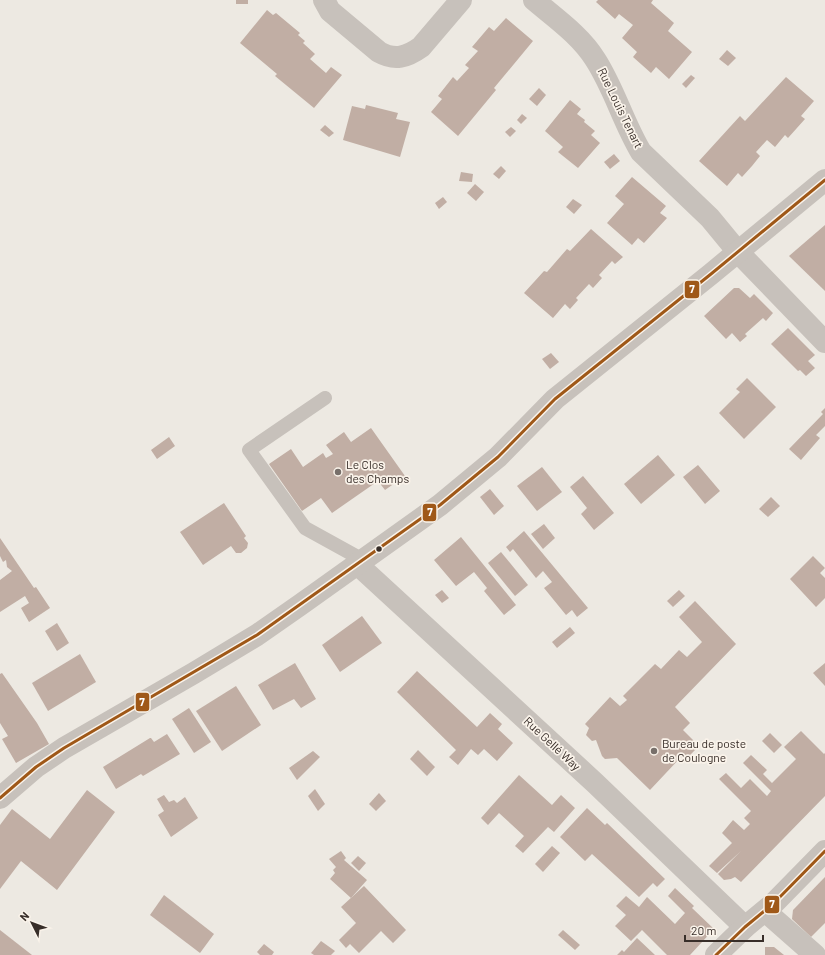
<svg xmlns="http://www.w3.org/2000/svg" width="825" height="955" font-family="Barlow,sans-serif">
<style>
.building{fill:#c1aea4}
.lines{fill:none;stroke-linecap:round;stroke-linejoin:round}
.service{stroke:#c7c1bb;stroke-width:14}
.minor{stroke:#c7c1bb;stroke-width:22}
.tertiary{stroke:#c7c1bb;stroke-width:22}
.bus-1-casing{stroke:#faf3ea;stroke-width:6}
.bus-1{stroke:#9f5818;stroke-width:3}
.poi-dot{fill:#776f6a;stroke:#faf3ea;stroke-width:1.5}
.bus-dot{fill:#382e29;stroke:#faf3ea;stroke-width:1.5}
.labels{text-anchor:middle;stroke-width:3.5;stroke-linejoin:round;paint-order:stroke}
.street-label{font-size:12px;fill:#382e29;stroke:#faf3ea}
.poi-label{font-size:12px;fill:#382e29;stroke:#faf3ea;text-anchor:start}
.line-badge{stroke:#faf3ea;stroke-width:1.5}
.badge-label{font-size:11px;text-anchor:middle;font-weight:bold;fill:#fff}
</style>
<rect width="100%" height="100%" fill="#ede9e2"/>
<g class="building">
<rect x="236" y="0" width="12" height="4"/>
<polygon points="598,0 653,0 651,3 674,23 668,31 692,52 669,79 656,67 651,73 633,57 637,52 622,38 633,25 619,14 615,19 596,2"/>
<polygon points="267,10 273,15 276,13 300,33 298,35 305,41 303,43 315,54 310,59 326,73 331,67 342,75 314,108 275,76 277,74 240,43"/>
<polygon points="506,18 533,41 494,88 496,90 458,136 431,112 442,99 438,96 453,77 457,81 469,68 465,65 478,51 472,47 489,27 494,31"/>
<polygon points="727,50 736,58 728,66 719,59"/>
<polygon points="691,75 695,78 686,88 682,84"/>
<polygon points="786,77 814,101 801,116 805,119 788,138 785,135 775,147 767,140 756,152 760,156 752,166 742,177 738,173 727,186 699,161 740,116 745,121"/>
<polygon points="539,88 546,95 537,106 529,99"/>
<polygon points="570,100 581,109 577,114 585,120 584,122 595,131 591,135 600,143 578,168 558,152 563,147 545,131"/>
<polygon points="366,105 398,113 396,119 410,122 400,157 343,140 352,106 365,109"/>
<polygon points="522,114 527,118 521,124 517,120"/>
<polygon points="325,125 334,133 329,137 320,130"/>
<polygon points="511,127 516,131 510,137 505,132"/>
<polygon points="614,154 620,161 610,169 604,162"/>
<polygon points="501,166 506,171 499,179 493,174"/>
<polygon points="461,172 473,174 472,182 459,181"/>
<polygon points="632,177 666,206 660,213 667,218 644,243 638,238 632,245 607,223 624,204 615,196"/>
<polygon points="475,184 484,192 476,201 467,193"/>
<polygon points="443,197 447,202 439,209 435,203"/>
<polygon points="573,199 582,205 574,214 566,207"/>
<polygon points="825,225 825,291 789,256"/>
<polygon points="591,229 623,257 615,264 612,261 599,275 602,278 593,288 589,284 576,298 578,300 570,309 565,304 553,318 524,293 544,271 547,272 567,249 570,251"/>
<polygon points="734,288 739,288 750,298 754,294 773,313 766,321 763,318 745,334 747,336 740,342 732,333 726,339 704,316"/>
<polygon points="788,328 815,355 808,361 815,368 806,376 800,370 798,371 771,344"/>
<polygon points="551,353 559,362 550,369 542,359"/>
<polygon points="747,378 776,407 744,439 719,413 740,392 736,389"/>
<polygon points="825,408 825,426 816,435 820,438 801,460 789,449 823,414 821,412"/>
<polygon points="371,428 405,476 385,490 378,481 332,513 321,498 302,511 269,464 291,449 303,467 323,453 326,458 333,454 326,445 344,432 351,442"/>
<polygon points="169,437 175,446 157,459 151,450"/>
<polygon points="658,455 675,475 641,504 624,484"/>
<polygon points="698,465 720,491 705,504 683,477"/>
<polygon points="542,467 562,492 537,511 517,486"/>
<polygon points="583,476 614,513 594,530 581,514 587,508 570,487"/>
<polygon points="490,489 504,506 494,515 480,497"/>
<polygon points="771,497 780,506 768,517 759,509"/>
<polygon points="224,503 246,536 244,538 248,543 247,548 241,553 236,553 231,546 203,565 180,532"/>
<polygon points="544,524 555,538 543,549 531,534"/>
<polygon points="524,531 588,608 577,617 572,610 566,615 544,588 552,582 543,571 536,578 513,549 510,552 506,547"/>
<polygon points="461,537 516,605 504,615 484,591 487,588 474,572 456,586 434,560"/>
<polygon points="0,538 34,588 36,587 50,608 29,622 21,608 29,603 25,596 0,612 0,580 12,571 7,567 6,560 3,562 0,556"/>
<polygon points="501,552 528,585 515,596 488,563"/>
<polygon points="813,556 825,568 820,573 825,578 825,598 816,607 790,579"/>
<polygon points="442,590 449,598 442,603 435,595"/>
<polygon points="679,590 685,596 673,607 667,601"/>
<polygon points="695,601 736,644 675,707 690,723 683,730 699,746 685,760 681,757 650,790 617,758 605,759 602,756 596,740 592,741 586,735 589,728 585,724 610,697 620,706 627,700 623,696 655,664 661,669 679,650 687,657 702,642 679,617"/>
<polygon points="362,616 382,643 340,672 322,645"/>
<polygon points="57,623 69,643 57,651 45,631"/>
<polygon points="570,627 575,633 557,648 552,642"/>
<polygon points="80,654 96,682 48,711 32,683"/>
<polygon points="295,663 316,699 301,708 294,699 273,710 258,685"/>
<polygon points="825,663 825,686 813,673"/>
<polygon points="417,671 477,727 490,713 502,724 498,729 513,743 497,761 484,749 478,755 471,749 458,765 449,757 456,750 397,692"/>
<polygon points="2,673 37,723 49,744 16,763 2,739 8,736 0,723 0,674"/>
<polygon points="236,686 261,725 222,751 196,711"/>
<polygon points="189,708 211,742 194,753 172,719"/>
<polygon points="801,731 824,754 825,753 825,796 741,882 735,877 731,879 724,880 718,874 741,851 717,873 709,866 732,843 722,833 733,820 744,830 750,824 744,818 751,811 719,779 726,773 741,788 750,779 767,796 771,791 743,763 751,755 767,770 763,774 772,783 796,759 784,747"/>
<polygon points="770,733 782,745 774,753 762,741"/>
<polygon points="167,734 180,754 143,776 141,774 116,789 103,767 150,738 151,738 154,742"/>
<polygon points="418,750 435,767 427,776 410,759"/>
<polygon points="313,751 320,757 297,780 289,768"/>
<polygon points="519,775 552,805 561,795 575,808 554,832 548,827 523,853 515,846 524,836 499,813 488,825 481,818"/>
<polygon points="315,789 325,804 318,811 308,796"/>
<polygon points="87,790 115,812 57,890 21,861 0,889 0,825 12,809 50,839"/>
<polygon points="379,793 386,801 376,811 369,804"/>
<polygon points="164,795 169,802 174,800 177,803 185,797 198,818 171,837 158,815 164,811 157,799"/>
<polygon points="587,808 605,825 607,823 665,879 657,887 653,883 639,897 592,854 585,861 560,837"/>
<polygon points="552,846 560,853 543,872 535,864"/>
<polygon points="341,851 346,858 344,860 367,880 351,898 330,879 335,873 333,870 336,867 329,859"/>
<polygon points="358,856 366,863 359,871 351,863"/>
<polygon points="825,877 825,923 811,937 792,919 793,910"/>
<polygon points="364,886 406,930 393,943 381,931 359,953 350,944 346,948 339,940 356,923 341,907"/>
<polygon points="675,888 694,906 692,908 714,929 690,955 667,955 642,930 631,941 615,926 626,915 616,906 626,896 639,907 647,897 675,924 685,913 668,896"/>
<polygon points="164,895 214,934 200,953 150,915"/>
<polygon points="0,930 32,955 0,955"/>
<polygon points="563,930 580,945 575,950 558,935"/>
<polygon points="637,938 655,955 617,955 622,950 624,952"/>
<polygon points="321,941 335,951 331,955 314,955 311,953"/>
<polygon points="264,944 274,952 272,955 260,955 257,952"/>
<polygon points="765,947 774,947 784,955 765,955"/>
</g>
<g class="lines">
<polyline class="service" points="325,398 249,450 305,528 363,560"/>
<g class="minor">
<path d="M324 0 330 11 379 52C395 61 407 57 421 47L461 0"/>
<path d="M534 0C555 18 580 35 595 59 614 88 623 122 641 152L710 218 738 252 825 342"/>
<polyline points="357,564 595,783 745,927"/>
<polyline points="765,911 815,955"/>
</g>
<g class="tertiary">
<polyline points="0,798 36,767 64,748 194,673 257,635 300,605 440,505 498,457 555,399 711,274 825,180"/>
<polyline points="716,955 745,927 774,903 825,851"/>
</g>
<g class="bus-1-casing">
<g id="bus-1">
<polyline points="0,798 36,767 64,748 257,635 440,505 498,457 555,399 711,274 825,180"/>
<polyline points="716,955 745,927 774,903 825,851"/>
</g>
</g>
<use href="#bus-1" class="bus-1"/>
</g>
<g class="poi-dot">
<circle cx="338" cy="472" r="4"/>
<circle cx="654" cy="751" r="4"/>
</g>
<circle class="bus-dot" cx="379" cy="549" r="3.5"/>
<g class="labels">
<g class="street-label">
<text transform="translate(620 108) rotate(64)" y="4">Rue Louis Tenart</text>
<text transform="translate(552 744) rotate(43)" y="4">Rue Gellé Way</text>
</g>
<g class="poi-label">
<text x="346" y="469">Le Clos<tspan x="346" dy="14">des Champs</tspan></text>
<text x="662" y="748">Bureau de poste<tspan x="662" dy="14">de Coulogne</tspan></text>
</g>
</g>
<g class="line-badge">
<rect x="684" y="280" width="16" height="19" rx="4" fill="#9f5818"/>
<rect x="422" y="503" width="15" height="19" rx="4" fill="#9f5818"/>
<rect x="135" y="692" width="15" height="20" rx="4" fill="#9f5818"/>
<rect x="764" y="895" width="16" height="19" rx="4" fill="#9f5818"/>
</g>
<g class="badge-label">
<text x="692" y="293">7</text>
<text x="430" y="516">7</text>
<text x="142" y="706">7</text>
<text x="772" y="908">7</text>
</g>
<g transform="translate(32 923) rotate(312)" stroke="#faf3ea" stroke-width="3" paint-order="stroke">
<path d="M0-3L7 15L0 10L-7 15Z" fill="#382e29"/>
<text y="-6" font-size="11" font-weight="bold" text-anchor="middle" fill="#382e29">N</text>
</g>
<path d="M685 935v6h78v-6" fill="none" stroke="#382e29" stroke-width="2"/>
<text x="691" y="935" font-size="12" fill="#382e29" stroke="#faf3ea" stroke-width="3" paint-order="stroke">20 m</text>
</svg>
